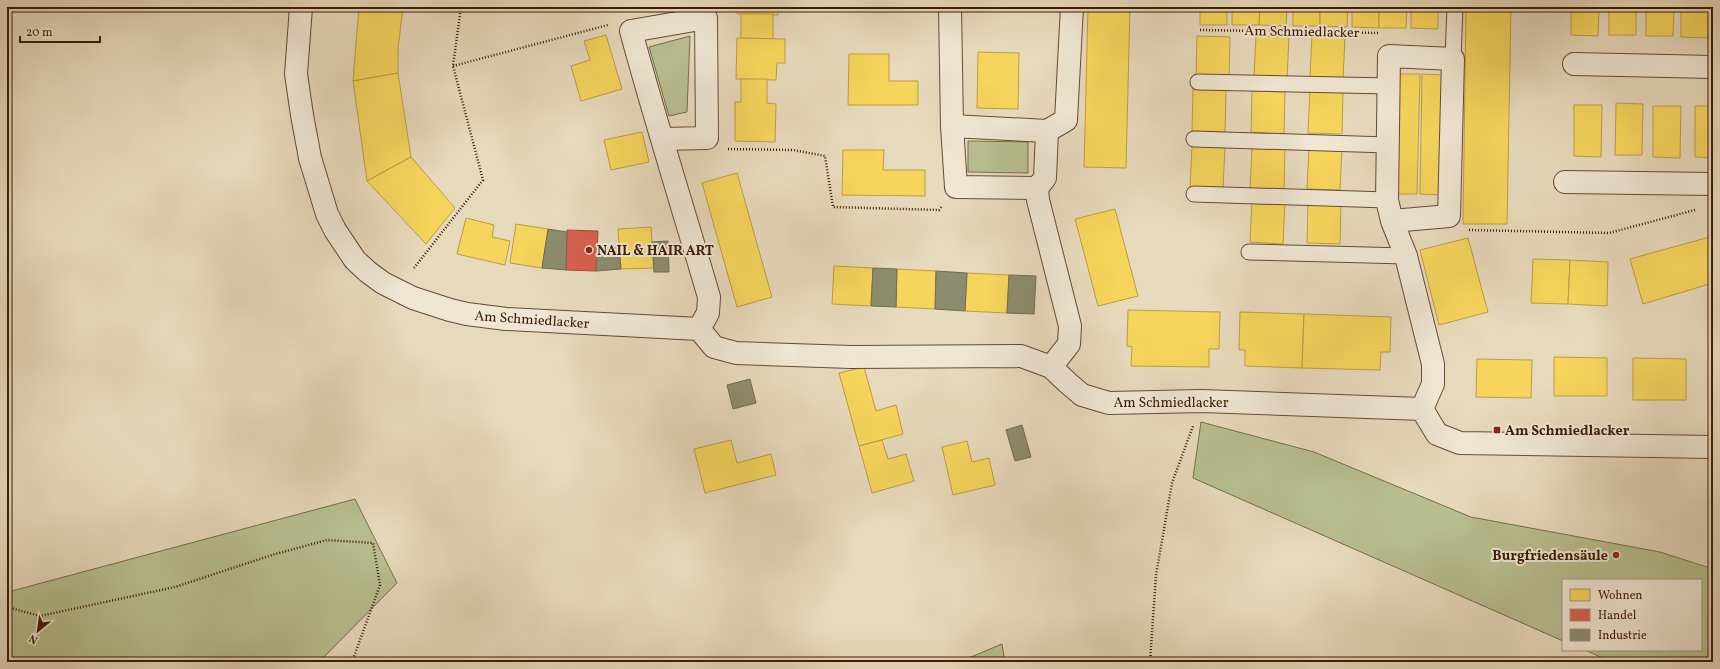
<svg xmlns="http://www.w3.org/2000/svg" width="1720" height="669" font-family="Vollkorn,serif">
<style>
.green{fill:#b7bf8f;stroke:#7a6d4a}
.homes{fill:#f6d55c;stroke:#be9d42}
.shops{fill:#d6604d;stroke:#a84b38}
.industry{fill:#8c8c6e;stroke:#746a4f}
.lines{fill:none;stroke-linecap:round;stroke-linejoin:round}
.service-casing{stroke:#674a34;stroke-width:17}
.minor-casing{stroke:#674a34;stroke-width:24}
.path{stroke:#3c1b06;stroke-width:2.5;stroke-dasharray:1 2;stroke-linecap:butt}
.service{stroke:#efe6d3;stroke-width:15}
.minor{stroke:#efe6d3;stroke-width:22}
.poi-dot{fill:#8f2418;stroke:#efe6d3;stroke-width:1.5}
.labels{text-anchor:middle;stroke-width:4;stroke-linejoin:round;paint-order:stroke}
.street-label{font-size:14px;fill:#3c1b06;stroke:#efe6d3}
.poi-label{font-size:14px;font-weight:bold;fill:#3c1b06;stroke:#efe6d3;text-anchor:start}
</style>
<rect width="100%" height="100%" fill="#e7d9bc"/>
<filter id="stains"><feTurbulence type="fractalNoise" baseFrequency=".005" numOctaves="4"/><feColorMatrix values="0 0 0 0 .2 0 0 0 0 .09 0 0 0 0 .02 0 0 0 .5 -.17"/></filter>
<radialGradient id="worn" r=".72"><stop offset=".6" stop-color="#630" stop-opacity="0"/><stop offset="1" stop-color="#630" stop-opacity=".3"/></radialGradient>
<g class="green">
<polygon points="690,36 687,112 669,116 649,47"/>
<polygon points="968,141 1028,142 1028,173 968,172"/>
<polygon points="1201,422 1314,452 1471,517 1660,552 1713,569 1713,662 1612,662 1585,650 1701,650 1701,580 1563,580 1563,641 1193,478"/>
<polygon points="355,499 397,583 319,662 7,662 7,591 8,592"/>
<polygon points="1002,644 1005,662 959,662"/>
</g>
<g class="homes">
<polygon points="359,7 403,7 398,49 398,73 353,81"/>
<polygon points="737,7 778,7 778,15 737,14"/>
<polygon points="980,7 1024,7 1024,9"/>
<polygon points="1088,7 1130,7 1126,168 1084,167"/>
<rect x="1200" y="7" width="27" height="18"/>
<polygon points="1232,7 1260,7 1259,25 1232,25"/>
<polygon points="1260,7 1287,7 1286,26 1259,25"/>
<rect x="1293" y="7" width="27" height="19"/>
<polygon points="1320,7 1348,7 1347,27 1320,26"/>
<polygon points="1352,7 1379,7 1379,28 1352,27"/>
<polygon points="1379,7 1407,7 1406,28 1379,28"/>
<polygon points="1411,7 1438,7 1438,29 1411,28"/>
<polygon points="1466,7 1511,7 1507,224 1463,224"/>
<polygon points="1571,7 1599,7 1598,36 1571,35"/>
<rect x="1609" y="7" width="27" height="28"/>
<polygon points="1646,7 1674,7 1673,36 1646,36"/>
<polygon points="1681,7 1709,7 1708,38 1681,37"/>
<polygon points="741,14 773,14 773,39 741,38"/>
<polygon points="606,35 622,89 581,101 571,66 590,60 584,41"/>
<polygon points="1312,35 1345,37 1343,79 1310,78"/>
<polygon points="1197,36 1230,37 1229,79 1196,78"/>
<polygon points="1256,36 1289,37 1287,79 1254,78"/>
<polygon points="737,38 785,39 785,63 777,63 776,80 736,79"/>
<polygon points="978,52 1019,53 1018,109 977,108"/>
<polygon points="849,54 889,54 889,81 918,81 918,105 848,105"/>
<polygon points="398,73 411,157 367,181 353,81"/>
<polygon points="1399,74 1420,74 1417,194 1396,194"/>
<polygon points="1422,74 1443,75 1441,195 1420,194"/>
<polygon points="741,79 767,79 767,103 776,104 775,142 735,141 735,102 741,102"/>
<polygon points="1193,89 1226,90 1225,132 1192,131"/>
<polygon points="1252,91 1285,92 1284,134 1251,132"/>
<polygon points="1310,91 1343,92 1342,134 1308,133"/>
<polygon points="1616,103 1643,104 1642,155 1615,155"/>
<polygon points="1574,105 1602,105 1601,157 1574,156"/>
<polygon points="1653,106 1681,106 1680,158 1653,157"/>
<polygon points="1695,106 1713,106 1713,158 1695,157"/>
<polygon points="642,132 649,162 611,170 604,140"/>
<polygon points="1192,146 1225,147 1223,189 1190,188"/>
<polygon points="1252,147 1285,148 1284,190 1250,189"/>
<polygon points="1309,147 1342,148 1340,190 1307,189"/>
<polygon points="843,150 884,150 883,170 925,170 925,196 842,195"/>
<polygon points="411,157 455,208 426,244 367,181"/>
<polygon points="737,173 772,297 737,307 702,183"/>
<polygon points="1252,200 1285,202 1283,244 1250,242"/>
<polygon points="1308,200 1341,202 1340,244 1307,243"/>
<polygon points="1115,209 1138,296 1098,306 1075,219"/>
<polygon points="466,218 494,225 492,237 510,241 505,265 457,254"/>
<polygon points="516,224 548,229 542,268 510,263"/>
<polygon points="651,227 654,268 621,269 618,229"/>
<polygon points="1713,236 1713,283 1643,304 1630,259"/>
<polygon points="1468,238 1488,312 1439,325 1420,250"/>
<polygon points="1533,259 1570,260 1568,304 1531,303"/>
<polygon points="1570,260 1608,262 1607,306 1568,304"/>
<polygon points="834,266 873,268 871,306 832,304"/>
<polygon points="897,269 936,271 935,309 896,307"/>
<polygon points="967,273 1009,275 1007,313 965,311"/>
<polygon points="1128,310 1220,312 1219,349 1209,349 1209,367 1131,366 1132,347 1127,346"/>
<polygon points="1240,312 1304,314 1302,368 1245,366 1245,350 1239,350"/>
<polygon points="1304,314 1391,317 1390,352 1381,352 1380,370 1302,368"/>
<polygon points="1554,357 1607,358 1607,396 1554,396"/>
<polygon points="1633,358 1686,359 1686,400 1633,400"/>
<polygon points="1477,359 1532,360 1531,398 1476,397"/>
<polygon points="864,367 876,411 896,405 903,434 859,446 839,373"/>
<polygon points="731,440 737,463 771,454 776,475 705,493 694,449"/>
<polygon points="882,440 888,459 906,454 914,481 872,493 859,446"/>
<polygon points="967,441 972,462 989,458 995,485 953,495 942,447"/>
</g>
<polygon class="shops" points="567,230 598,231 596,271 566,270"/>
<g class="industry">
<polygon points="548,229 567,232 566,270 542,268"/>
<polygon points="668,241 669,272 654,272 652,242"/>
<polygon points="619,247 621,269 596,271 597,248"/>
<polygon points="873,268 897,269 896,307 871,306"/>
<polygon points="936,271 967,273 965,311 935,309"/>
<polygon points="1009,275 1036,276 1034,314 1007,313"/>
<polygon points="750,379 756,403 733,409 727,385"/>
<polygon points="1022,425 1031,457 1015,461 1006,430"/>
</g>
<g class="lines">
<g class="service-casing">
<g id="service">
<polyline points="1453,59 1455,7"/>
<polyline points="1198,82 1389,86"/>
<polyline points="1194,139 1388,145"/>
<polyline points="1194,194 1387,200"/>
<polyline points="1249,252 1406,256"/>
</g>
</g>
<g class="minor-casing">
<g id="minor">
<polyline points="301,7 296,74 302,115 310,158 327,214 335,230 355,260 368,272 383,283 413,298 450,310 467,314 506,319 699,329 714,347 736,353 851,357 1021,356 1051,367 1068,383 1082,395 1109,403 1202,401 1422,409 1437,434 1460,443 1713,447"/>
<polyline points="950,7 952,126"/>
<polyline points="1574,64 1713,67"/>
<polyline points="1047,131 1066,120 1072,7"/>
<path d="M663 139 707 138 706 18 631 31C655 120 683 208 709 297L708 313 699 329"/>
<polyline points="1565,182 1713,184"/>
<polyline points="1037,188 956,187 952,126 1047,131 1045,178 1037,188 1038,200 1070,326 1069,344 1051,367"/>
<polyline points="1392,221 1449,216 1453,59 1389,56 1387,200 1392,221 1406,256 1433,364 1433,384 1422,409"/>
</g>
</g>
<g class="path">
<polyline points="1200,30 1379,33"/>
<polyline points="453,66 608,25"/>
<polyline points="728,149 793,150 825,156 833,207 939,210 942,206"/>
<polyline points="1469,230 1609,233 1695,210"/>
<polyline points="414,268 483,180 453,66 461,7"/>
<polyline points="7,607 40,616 175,587 272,555 327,540 373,543 380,585 352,662"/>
<polyline points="1150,662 1156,575 1172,483 1193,426"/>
</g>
<use href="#service" class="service"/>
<use href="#minor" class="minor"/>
</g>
<g class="poi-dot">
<circle cx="589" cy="250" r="4"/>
<rect x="1493" y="426" width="8" height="8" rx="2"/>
<circle cx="1616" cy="555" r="4"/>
</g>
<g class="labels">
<g class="street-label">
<text transform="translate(1302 31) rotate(1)" y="5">Am Schmiedlacker</text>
<text transform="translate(532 319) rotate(4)" y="5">Am Schmiedlacker</text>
<text x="1171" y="407">Am Schmiedlacker</text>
</g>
<g class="poi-label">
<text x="597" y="255">NAIL &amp; HAIR ART</text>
<text x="1505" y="435">Am Schmiedlacker</text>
<text x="1608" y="560" text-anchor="end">Burgfriedensäule</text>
</g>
</g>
<rect width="1720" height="669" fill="none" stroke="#e7d9bc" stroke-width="24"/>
<rect x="8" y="8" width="1704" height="653" fill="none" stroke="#3c1b06" stroke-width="2"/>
<rect x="12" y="12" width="1696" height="645" fill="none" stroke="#3c1b06"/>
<rect x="1562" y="579" width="140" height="72" fill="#efe6d3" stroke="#a79581"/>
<rect x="1570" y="589" width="20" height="12" fill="#f6d55c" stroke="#a79581"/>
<text x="1598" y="599" font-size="12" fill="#3c1b06">Wohnen</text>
<rect x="1570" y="609" width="20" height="12" fill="#d6604d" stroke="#a79581"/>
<text x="1598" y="619" font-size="12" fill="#3c1b06">Handel</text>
<rect x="1570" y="629" width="20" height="12" fill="#8c8c6e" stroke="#a79581"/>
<text x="1598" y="639" font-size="12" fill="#3c1b06">Industrie</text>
<g transform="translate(38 631) rotate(209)" stroke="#efe6d3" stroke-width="3" paint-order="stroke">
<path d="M0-3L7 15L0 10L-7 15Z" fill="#3c1b06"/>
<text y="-6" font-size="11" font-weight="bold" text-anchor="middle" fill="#3c1b06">N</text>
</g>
<path d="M20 36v6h80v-6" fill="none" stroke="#3c1b06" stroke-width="2"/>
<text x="26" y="36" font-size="12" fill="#3c1b06" stroke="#efe6d3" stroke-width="3" paint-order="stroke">20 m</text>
<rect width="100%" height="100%" filter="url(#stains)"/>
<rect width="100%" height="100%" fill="url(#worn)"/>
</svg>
